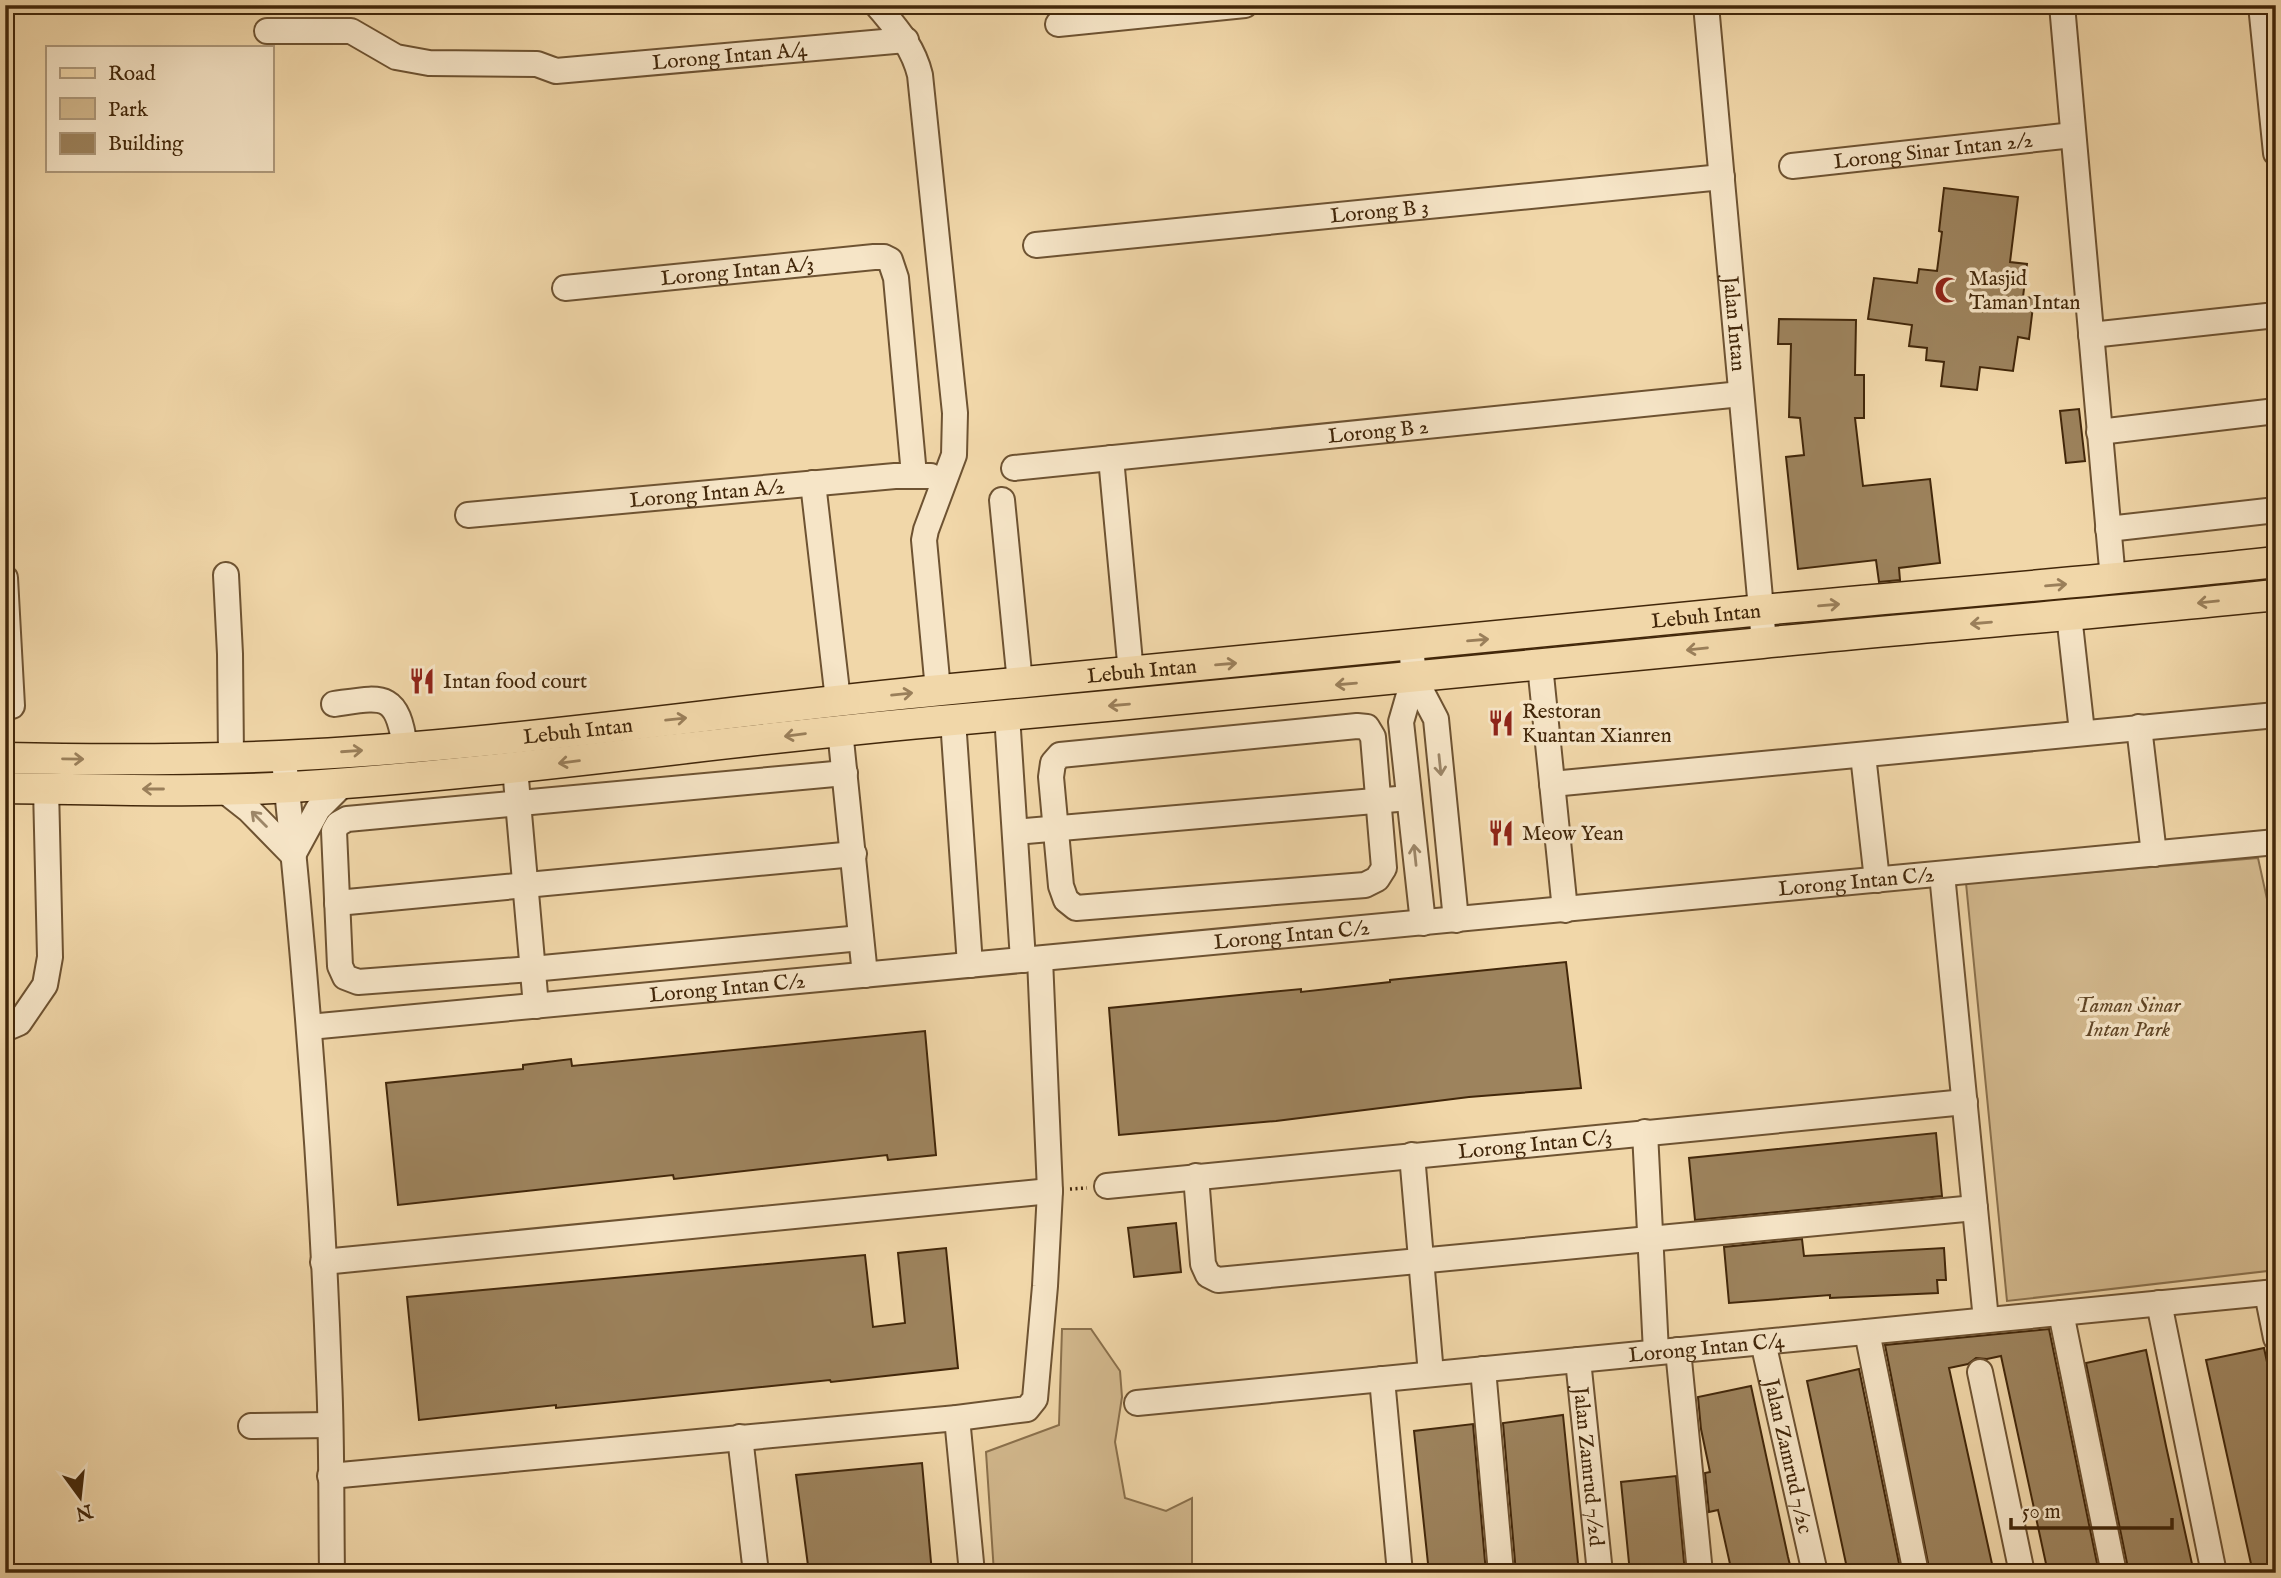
<svg xmlns="http://www.w3.org/2000/svg" width="2281" height="1578" font-family="'IM FELL English',serif">
<style>
.green{fill:#d3b98e;stroke:#8a704c;stroke-width:2}
.building{fill:#9d835d;stroke:#42270a;stroke-width:2}
.lines{fill:none;stroke-linecap:round;stroke-linejoin:round}
.minor-casing{stroke:#6e5332;stroke-width:28}
.major-casing{stroke:#42270a;stroke-width:33}
.path{stroke:#42270a;stroke-width:3.5;stroke-dasharray:2 3.5;stroke-linecap:butt}
.minor{stroke:#f6e5c7;stroke-width:24}
.major{stroke:#f1d7a9;stroke-width:30}
.oneway{stroke:#9a7f5a}
.oneway2{stroke:#9c8668}
.labels{text-anchor:middle;stroke-width:7;stroke-linejoin:round;paint-order:stroke}
.street-label{font-size:21px;fill:#42270a;stroke:#f6e5c7}
.poi-label{font-size:21px;fill:#42270a;stroke:#f6e5c7;text-anchor:start}
.park-label{font-size:21px;font-style:italic;fill:#5f4424;stroke:#f6e5c7}
</style>
<rect width="100%" height="100%" fill="#f1d7a9"/>
<filter id="stains"><feTurbulence type="fractalNoise" baseFrequency=".00286" numOctaves="4"/><feColorMatrix values="0 0 0 0 .2 0 0 0 0 .09 0 0 0 0 .02 0 0 0 .5 -.17"/></filter>
<radialGradient id="worn" r=".72"><stop offset=".6" stop-color="#630" stop-opacity="0"/><stop offset="1" stop-color="#630" stop-opacity=".3"/></radialGradient>
<g class="green">
<polygon points="2258,858 2276,940 2276,1270 2007,1301 1966,883"/>
<polygon points="1062,1329 1091,1329 1120,1371 1122,1397 1115,1442 1125,1498 1166,1511 1192,1498 1192,1573 994,1573 986,1452 1059,1425"/>
</g>
<g class="building">
<polygon points="1944,188 2018,197 2010,262 2027,264 2023,297 2034,298 2029,339 2018,337 2013,371 1980,367 1977,390 1941,386 1944,362 1926,360 1927,348 1909,346 1912,325 1868,319 1874,278 1917,283 1919,269 1937,271 1942,232 1939,231"/>
<polygon points="1779,319 1856,320 1855,375 1864,375 1864,418 1855,418 1863,486 1930,479 1940,563 1899,568 1900,580 1879,582 1876,560 1798,569 1786,457 1804,455 1800,418 1789,417 1791,344 1778,344"/>
<polygon points="2079,409 2085,461 2066,463 2060,411"/>
<polygon points="1566,962 1581,1088 1469,1097 1276,1121 1119,1135 1109,1008 1301,989 1301,992 1390,982 1390,980"/>
<polygon points="925,1031 936,1155 888,1160 887,1155 674,1179 673,1175 398,1205 386,1083 523,1069 523,1065 571,1059 572,1066"/>
<polygon points="1936,1133 1942,1196 1695,1220 1689,1158"/>
<polygon points="1176,1223 1181,1272 1134,1277 1128,1228"/>
<polygon points="1802,1239 1804,1256 1944,1248 1946,1280 1937,1280 1938,1293 1830,1298 1830,1295 1729,1303 1724,1247"/>
<polygon points="946,1248 958,1368 831,1382 830,1380 556,1408 556,1405 419,1420 407,1297 865,1255 873,1327 905,1323 898,1253"/>
<polygon points="2049,1329 2099,1573 2048,1573 2001,1356 1987,1359 1976,1358 1968,1364 1949,1368 1994,1573 1930,1573 1885,1345"/>
<polygon points="2264,1348 2276,1404 2276,1573 2253,1573 2206,1360"/>
<polygon points="2146,1350 2166,1446 2194,1573 2129,1573 2086,1363"/>
<polygon points="1859,1369 1901,1573 1848,1573 1807,1381"/>
<polygon points="1751,1386 1788,1557 1792,1573 1732,1573 1718,1510 1709,1512 1705,1473 1710,1472 1701,1429 1698,1397"/>
<polygon points="1563,1415 1579,1573 1516,1573 1503,1423"/>
<polygon points="1473,1424 1486,1573 1429,1573 1414,1431"/>
<polygon points="922,1463 932,1573 809,1573 796,1475"/>
<polygon points="1676,1476 1685,1573 1630,1573 1621,1482"/>
</g>
<g class="lines">
<g class="minor-casing">
<g id="minor">
<path d="M877 5C896 28 913 46 920 75L955 413 954 455 926 530 924 540 938 690"/>
<path id="s1" d="M1706 5 1764 642"/>
<polyline points="2062,5 2113,580"/>
<polyline points="2261,5 2276,153"/>
<polyline points="1058,24 1245,5"/>
<path id="s2" d="M267 31H351L396 57 429 63 537 64 556 71 906 40"/>
<path id="s3" d="M1792 166 2073 135"/>
<path id="s4" d="M1036 245 1722 177"/>
<path id="s5" d="M565 288 874 257H884L890 260 896 278 914 475"/>
<polyline points="2091,335 2276,315"/>
<polyline points="2099,432 2276,411"/>
<polyline points="1111,458 1131,673"/>
<path id="s6" d="M1014 468 1741 394"/>
<polyline points="813,483 838,700"/>
<polyline points="1002,500 1020,683"/>
<path id="s7" d="M468 515 895 476H931"/>
<polyline points="2108,529 2276,510"/>
<polyline points="226,575 230,654 231,757"/>
<polyline points="5,578 12,706 5,706"/>
<polyline points="2069,615 2082,732"/>
<polyline points="1411,646 1414,677 1436,719 1456,920"/>
<polyline points="1540,665 1565,910"/>
<polyline points="1414,677 1401,722 1423,923"/>
<path d="M334 704C383 697 397 691 405 747"/>
<polyline points="1007,715 1023,960"/>
<polyline points="953,720 970,965"/>
<polygon points="1357,726 1367,727 1373,737 1384,868 1377,879 1365,885 1076,908 1066,900 1061,886 1051,777 1053,763 1060,755"/>
<polyline points="2139,727 2154,854"/>
<polyline points="840,730 865,975"/>
<polyline points="1863,755 1877,880"/>
<polyline points="515,768 536,1006"/>
<path d="M285 770C306 972 322 1175 329 1377 332 1442 331 1508 332 1573"/>
<polyline points="845,773 347,819 338,824 334,831 340,966 345,977 358,982 532,969 861,938"/>
<polyline points="1552,784 2276,715"/>
<polyline points="221,788 249,810 293,855"/>
<polyline points="1015,832 1409,798"/>
<polyline points="293,855 318,809 344,783"/>
<polyline points="1942,874 1986,1320"/>
<polyline points="337,903 854,854"/>
<path id="s8" d="M309 1027 2276 842"/>
<polyline points="5,1029 19,1023 45,985 50,957 46,788"/>
<polyline points="1645,1132 1656,1352"/>
<polyline points="1412,1155 1431,1374"/>
<polyline points="1196,1176 1203,1264 1208,1275 1218,1280 1975,1208"/>
<path id="s9" d="M1107 1186 1965 1102"/>
<polyline points="323,1262 1050,1191"/>
<polyline points="2267,1293 2276,1338"/>
<polyline points="2159,1303 2214,1573"/>
<polyline points="2061,1313 2114,1573"/>
<polyline points="1867,1332 1916,1573"/>
<path id="s10" d="M1763 1342 1815 1573"/>
<polyline points="1678,1350 1700,1573"/>
<path id="s11" d="M1578 1360 1600 1573"/>
<polyline points="1483,1369 1501,1573"/>
<polyline points="1980,1372 2022,1573"/>
<polyline points="1382,1379 1400,1573"/>
<path id="s12" d="M1137 1403 2276 1292"/>
<polyline points="957,1418 972,1573"/>
<polyline points="251,1426 330,1425"/>
<polyline points="740,1437 756,1573"/>
<polyline points="330,1476 957,1418 1027,1409 1035,1399 1045,1286 1050,1191 1040,959"/>
</g>
</g>
<g class="major-casing">
<g id="major">
<path id="s13" d="M5 758C97 760 189 760 280 756 501 746 721 711 941 690 1215 664 1489 637 1762 610 1934 594 2105 581 2276 562"/>
<path d="M5 788C100 789 197 793 292 787 513 773 732 739 953 720 1223 696 1493 669 1762 643 1933 626 2105 613 2276 595"/>
</g>
</g>
<polyline class="path" points="1070,1189 1087,1188"/>
<use href="#minor" class="minor"/>
<use href="#major" class="major"/>
</g>
<defs><path id="oneway-shaft" d="M-6 0H5M1.5-3L5.5 0L1.5 3" fill="none" stroke-width="1.6" stroke-linecap="round" stroke-linejoin="round" transform="scale(1.75)"/></defs>
<g class="oneway">
<use href="#oneway-shaft" transform="translate(2056 585) rotate(-5)"/>
<use href="#oneway-shaft" transform="translate(2208 602) rotate(174)"/>
<use href="#oneway-shaft" transform="translate(1829 605) rotate(-5)"/>
<use href="#oneway-shaft" transform="translate(1981 623) rotate(175)"/>
<use href="#oneway-shaft" transform="translate(1478 640) rotate(-5)"/>
<use href="#oneway-shaft" transform="translate(1697 649) rotate(174)"/>
<use href="#oneway-shaft" transform="translate(1226 664) rotate(-5)"/>
<use href="#oneway-shaft" transform="translate(1346 684) rotate(175)"/>
<use href="#oneway-shaft" transform="translate(902 694) rotate(-6)"/>
<use href="#oneway-shaft" transform="translate(1119 705) rotate(175)"/>
<use href="#oneway-shaft" transform="translate(676 719) rotate(-6)"/>
<use href="#oneway-shaft" transform="translate(795 735) rotate(173)"/>
<use href="#oneway-shaft" transform="translate(352 751) rotate(-4)"/>
<use href="#oneway-shaft" transform="translate(73 759) rotate(1)"/>
<use href="#oneway-shaft" transform="translate(569 762) rotate(173)"/>
<use href="#oneway-shaft" transform="translate(153 789) rotate(-180)"/>
</g>
<g class="oneway2">
<use href="#oneway-shaft" transform="translate(1440 765) rotate(84)"/>
<use href="#oneway-shaft" transform="translate(259 819) rotate(-135)"/>
<use href="#oneway-shaft" transform="translate(1415 855) rotate(-96)"/>
</g>
<defs>
<g id="mosque-bare" transform="scale(2.1)"><path d="M3.5-4.9A6 6 0 1 0 3.5 4.9A5 5 0 1 1 3.5-4.9Z" fill="#8f2418" stroke="#f6e5c7" stroke-width="2.5" paint-order="stroke"/></g>
<g id="restaurant-bare" transform="scale(2.1)"><path d="M-5-6h1v4h1v-4h1v4h1v-4h1v5L-1.5 .5V6h-2V.5L-5-1ZM5-6V6H3V1.5H1.5Q1.5-4 5-6Z" fill="#8f2418" stroke="#f6e5c7" stroke-width="2.5" paint-order="stroke"/></g>
</defs>
<g fill-rule="evenodd">
<use href="#mosque-bare" x="1948" y="290"/>
<use href="#restaurant-bare" x="422" y="681"/>
<use href="#restaurant-bare" x="1501" y="723"/>
<use href="#restaurant-bare" x="1501" y="833"/>
</g>
<g class="labels">
<g class="street-label">
<text dy="7" stroke="none"><textPath href="#s2" startOffset="472">Lorong Intan A/4</textPath></text>
<text dy="7" stroke="none"><textPath href="#s3" startOffset="142">Lorong Sinar Intan 2/2</textPath></text>
<text dy="7" stroke="none"><textPath href="#s4" startOffset="345">Lorong B 3</textPath></text>
<text dy="7" stroke="none"><textPath href="#s5" startOffset="173">Lorong Intan A/3</textPath></text>
<text dy="7" stroke="none"><textPath href="#s1" startOffset="320">Jalan Intan</textPath></text>
<text dy="7" stroke="none"><textPath href="#s6" startOffset="366">Lorong B 2</textPath></text>
<text dy="7" stroke="none"><textPath href="#s7" startOffset="240">Lorong Intan A/2</textPath></text>
<text dy="7" stroke="none"><textPath href="#s13" startOffset="1708">Lebuh Intan</textPath></text>
<text dy="7" stroke="none"><textPath href="#s13" startOffset="1141">Lebuh Intan</textPath></text>
<text dy="7" stroke="none"><textPath href="#s13" startOffset="574">Lebuh Intan</textPath></text>
<text dy="7" stroke="none"><textPath href="#s8" startOffset="1554">Lorong Intan C/2</textPath></text>
<text dy="7" stroke="none"><textPath href="#s8" startOffset="987">Lorong Intan C/2</textPath></text>
<text dy="7" stroke="none"><textPath href="#s8" startOffset="420">Lorong Intan C/2</textPath></text>
<text dy="7" stroke="none"><textPath href="#s9" startOffset="430">Lorong Intan C/3</textPath></text>
<text dy="7" stroke="none"><textPath href="#s12" startOffset="572">Lorong Intan C/4</textPath></text>
<text dy="7" stroke="none"><textPath href="#s10" startOffset="117">Jalan Zamrud 7/2c</textPath></text>
<text dy="7" stroke="none"><textPath href="#s11" startOffset="107">Jalan Zamrud 7/2d</textPath></text>
</g>
<g class="poi-label">
<text x="1969" y="285">Masjid<tspan x="1969" dy="24">Taman Intan</tspan></text>
<text x="443" y="688">Intan food court</text>
<text x="1522" y="718">Restoran<tspan x="1522" dy="24">Kuantan Xianren</tspan></text>
<text x="1522" y="840">Meow Yean</text>
</g>
<g class="park-label">
<text x="2128" y="1012">Taman Sinar<tspan x="2128" dy="24">Intan Park</tspan></text>
</g>
</g>
<rect width="2281" height="1578" fill="none" stroke="#f1d7a9" stroke-width="28"/>
<rect x="7" y="7" width="2267" height="1564" fill="none" stroke="#42270a" stroke-width="3.5"/>
<rect x="14" y="14" width="2253" height="1550" fill="none" stroke="#42270a" stroke-width="2"/>
<rect x="46" y="46" width="228" height="126" fill="#f6e5c7" stroke="#ae997b" stroke-width="2"/>
<rect x="60" y="68" width="35" height="10" fill="#f1d7a9" stroke="#ae997b" stroke-width="2"/>
<text x="108" y="80" font-size="21" fill="#42270a">Road</text>
<rect x="60" y="98" width="35" height="21" fill="#d3b98e" stroke="#ae997b" stroke-width="2"/>
<text x="108" y="116" font-size="21" fill="#42270a">Park</text>
<rect x="60" y="133" width="35" height="21" fill="#9d835d" stroke="#ae997b" stroke-width="2"/>
<text x="108" y="150" font-size="21" fill="#42270a">Building</text>
<g transform="translate(80 1497) rotate(165)" stroke="#f6e5c7" stroke-width="5" paint-order="stroke">
<path d="M0-5L12 26L0 18L-12 26Z" fill="#42270a"/>
<text y="-10" font-size="19" font-weight="bold" text-anchor="middle" fill="#42270a">N</text>
</g>
<path d="M2011 1518v10h161v-10" fill="none" stroke="#42270a" stroke-width="3.5"/>
<text x="2022" y="1518" font-size="21" fill="#42270a" stroke="#f6e5c7" stroke-width="5" paint-order="stroke">50 m</text>
<rect width="100%" height="100%" filter="url(#stains)"/>
<rect width="100%" height="100%" fill="url(#worn)"/>
</svg>
